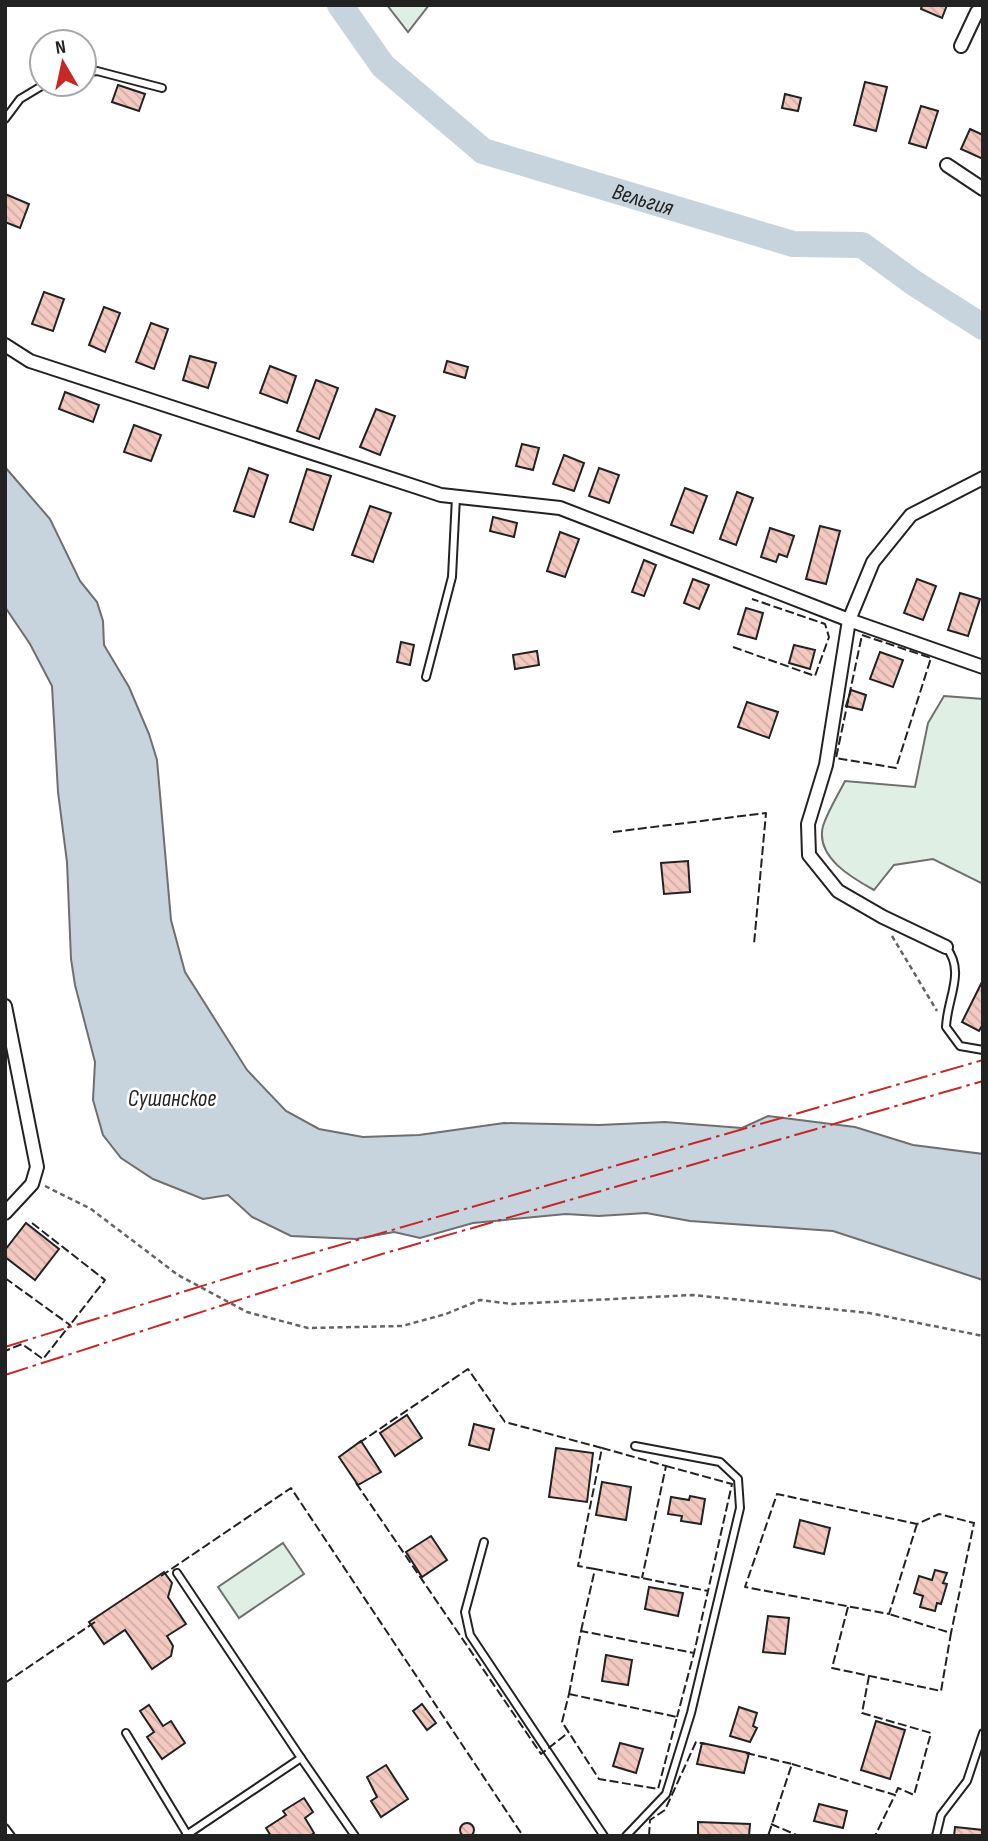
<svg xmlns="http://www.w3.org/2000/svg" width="988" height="1841" font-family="'Sofia Sans Condensed',sans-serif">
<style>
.green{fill:#e0efe3;stroke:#6f6f6f;stroke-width:2}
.water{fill:#c7d3dd;stroke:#6f6f6f;stroke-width:2}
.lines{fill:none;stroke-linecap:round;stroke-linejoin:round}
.river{stroke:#c7d3dd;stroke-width:26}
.building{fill:url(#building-back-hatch);stroke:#222;stroke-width:2}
.service-casing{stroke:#222;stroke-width:10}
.minor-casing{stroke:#222;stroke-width:16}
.path{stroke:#646464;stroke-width:2.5;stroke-dasharray:5 3.5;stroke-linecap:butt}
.service{stroke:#fff;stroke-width:6}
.minor{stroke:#fff;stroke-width:12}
.fence{stroke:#222;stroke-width:2;stroke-dasharray:9 3.5;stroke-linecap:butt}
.power{stroke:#c62828;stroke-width:2;stroke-dasharray:24 5 3.5 5;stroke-linecap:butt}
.labels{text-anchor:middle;stroke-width:5;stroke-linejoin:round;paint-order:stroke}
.water-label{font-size:23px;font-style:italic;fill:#222;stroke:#fff}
</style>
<defs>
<pattern id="building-back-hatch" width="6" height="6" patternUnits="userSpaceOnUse" patternTransform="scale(1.75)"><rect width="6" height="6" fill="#f3c9c0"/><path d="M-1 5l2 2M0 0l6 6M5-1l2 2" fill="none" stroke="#d0aca5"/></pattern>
</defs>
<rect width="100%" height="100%" fill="#fff"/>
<g class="green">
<polygon points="387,5 429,5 408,32"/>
<path d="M944 696 983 699V884L933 859 894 865 874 890C852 878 815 857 823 826 828 811 838 795 845 781L915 787 928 723Z"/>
<polygon points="283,1543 304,1574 239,1618 218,1587"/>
</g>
<polygon class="water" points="5,467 50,519 80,581 97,602 103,621 104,645 129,687 149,734 157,760 171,920 185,972 247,1070 286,1111 319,1129 363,1137 419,1135 504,1123 599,1125 665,1122 742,1128 768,1116 855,1127 913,1145 983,1154 983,1280 833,1231 690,1221 646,1213 599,1216 566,1214 473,1223 420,1238 394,1232 356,1239 291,1236 252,1217 228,1195 203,1199 153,1179 121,1158 103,1135 93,1100 95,1062 75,985 71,959 67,862 58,792 52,686 30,644 5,607"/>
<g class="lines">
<path class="river" id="s1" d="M340 5 383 66 483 151 793 244 862 245 914 283 983 327"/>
</g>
<g class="building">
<polygon points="922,5 947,5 942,18 921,9"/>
<polygon points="865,82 887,87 876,131 854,125"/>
<polygon points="118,85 145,94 139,111 112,102"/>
<polygon points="785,94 801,98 798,111 782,108"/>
<polygon points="921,106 938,111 926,148 909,143"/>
<polygon points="970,129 983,135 983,159 961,149"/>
<polygon points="5,194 29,204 20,228 5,222"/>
<polygon points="44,292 64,299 53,331 32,324"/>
<polygon points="104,307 120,313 105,352 89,345"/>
<polygon points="151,323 168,329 154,369 136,362"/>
<polygon points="190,356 216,363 208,388 183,380"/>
<polygon points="447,361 468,367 465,378 444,372"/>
<polygon points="270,366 296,376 287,403 260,393"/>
<polygon points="316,380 338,388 319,439 297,431"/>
<polygon points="65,392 99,405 93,422 59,409"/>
<polygon points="376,409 395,416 380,455 360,447"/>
<polygon points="134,425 161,435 151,461 124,452"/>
<polygon points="522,444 539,448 533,470 516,466"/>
<polygon points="564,455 584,463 574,491 553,484"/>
<polygon points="249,468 268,475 254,517 234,511"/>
<polygon points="599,468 619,475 609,503 589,496"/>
<polygon points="307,469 331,476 313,530 290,522"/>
<polygon points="685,488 707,496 693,533 671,525"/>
<polygon points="737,492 753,498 736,545 720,539"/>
<polygon points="370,506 391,513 373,562 352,555"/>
<polygon points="493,517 517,523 514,537 490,531"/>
<polygon points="820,526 840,531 826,584 806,579"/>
<polygon points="770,528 794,536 787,557 779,554 776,562 761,557"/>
<polygon points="560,532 579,539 565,577 547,571"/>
<polygon points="644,560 656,565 644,596 632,592"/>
<polygon points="693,579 709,585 699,609 684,603"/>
<polygon points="917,579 936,586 923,620 904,613"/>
<polygon points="960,593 980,599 968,636 948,630"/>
<polygon points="746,608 763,613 756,639 738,634"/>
<polygon points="401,642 414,645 410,665 397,662"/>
<polygon points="794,645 815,650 810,669 789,663"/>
<polygon points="537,651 539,665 515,669 513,655"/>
<polygon points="880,652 903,660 893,687 870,679"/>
<polygon points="851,690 866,695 862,710 846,706"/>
<polygon points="747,702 778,712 769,738 738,727"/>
<polygon points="688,861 690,892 664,894 661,863"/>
<polygon points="983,980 983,1024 979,1031 962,1022"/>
<polygon points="26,1223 59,1249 35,1280 5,1257 5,1250"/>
<polygon points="407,1415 422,1438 395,1456 380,1433"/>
<polygon points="474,1424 494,1429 489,1450 469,1445"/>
<polygon points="361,1441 381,1472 358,1485 339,1457"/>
<polygon points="556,1448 593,1453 587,1502 549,1497"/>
<polygon points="602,1482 631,1487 626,1520 596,1515"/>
<polygon points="690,1496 705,1499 701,1524 681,1521 682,1516 668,1514 671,1497 689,1500"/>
<polygon points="800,1520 830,1528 824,1554 794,1547"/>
<polygon points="431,1536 447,1560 422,1577 406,1552"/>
<polygon points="935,1570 947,1573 943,1583 947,1584 941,1604 937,1603 935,1611 920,1607 923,1596 914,1593 919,1576 932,1580"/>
<polygon points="164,1572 172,1583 168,1597 186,1624 167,1636 173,1646 171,1656 152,1669 125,1630 104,1644 89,1622"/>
<polygon points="649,1587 683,1593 678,1616 645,1609"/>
<polygon points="768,1616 789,1618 785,1654 763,1652"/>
<polygon points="606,1655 632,1660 628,1685 602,1681"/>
<polygon points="422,1704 436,1723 427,1730 413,1711"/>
<polygon points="149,1705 163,1726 171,1721 185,1743 162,1759 147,1737 154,1732 140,1711"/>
<polygon points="739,1707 757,1713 753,1726 757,1728 750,1742 730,1736"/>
<polygon points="876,1721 905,1730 890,1779 861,1770"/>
<polygon points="620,1743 643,1749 636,1773 613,1766"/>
<polygon points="702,1743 749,1753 744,1773 697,1764"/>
<polygon points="386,1765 408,1799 381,1817 371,1801 377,1797 367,1777"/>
<polygon points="304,1798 313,1812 305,1818 314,1833 310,1836 271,1836 266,1828 286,1815 283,1811"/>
<polygon points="819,1804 847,1811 843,1828 814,1821"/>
<polygon points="698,1822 750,1824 749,1836 698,1836"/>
<circle cx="467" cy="1830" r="7"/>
<polygon points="955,1827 983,1830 983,1836 954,1836"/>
</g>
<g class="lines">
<g class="service-casing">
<g id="service">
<polyline points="84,73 97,71 162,88"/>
<polyline points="5,119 20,99 45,84"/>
<polyline points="426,677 452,577 456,497"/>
<path d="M946 947C966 972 947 998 946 1027L960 1046 983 1050"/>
<polyline points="484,1542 465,1612 470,1635 604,1836"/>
<polyline points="177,1573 301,1758 185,1836"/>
<polyline points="126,1733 187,1834"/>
<polyline points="301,1758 355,1836"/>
<polyline points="5,1828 11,1836"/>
<polyline points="626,1836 666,1794 691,1713 740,1508 738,1479 720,1462 635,1446"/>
<polyline points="936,1836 941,1815 967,1781 983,1733"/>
</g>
</g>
<g class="minor-casing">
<g id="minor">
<polyline points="961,46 977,12 983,10"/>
<polyline points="947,165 983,189"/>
<polyline points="5,345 30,361 441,495 560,508 849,620 983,667"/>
<polyline points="946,947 883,917 838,891 809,855 808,824 826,765 849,620 873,562 911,515 983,478"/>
<polyline points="5,1006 37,1167 32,1184 5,1213"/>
</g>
</g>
<g class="path">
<polyline points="892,936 937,1011"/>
<polyline points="45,1186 91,1209 178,1275 247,1312 308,1328 402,1326 446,1314 480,1300 512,1304 693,1295 869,1313 983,1336"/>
</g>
<use href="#service" class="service"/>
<use href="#minor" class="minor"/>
<g class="fence">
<polygon points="862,635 931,658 896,768 836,758"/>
<polyline points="733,647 815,676 829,637 825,624 752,599"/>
<polyline points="613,832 766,813 754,944"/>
<polyline points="32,1223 105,1280 70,1325"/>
<polyline points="5,1278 70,1325 43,1359 22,1344 5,1351"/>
<polyline points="359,1443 468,1369 505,1422 602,1448"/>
<polyline points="666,1466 732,1484 708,1591"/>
<polyline points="356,1483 541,1754 569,1732"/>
<polyline points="917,1524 889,1614 745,1587 777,1494 917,1524 939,1514 974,1523 951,1633"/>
<polyline points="595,1569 578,1566 602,1448 666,1466 642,1578"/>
<polyline points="161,1576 291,1488 523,1836"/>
<polyline points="848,1607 832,1668 941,1691 951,1633 889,1614"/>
<polyline points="581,1631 595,1569 708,1591 694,1653"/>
<polyline points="869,1676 862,1713 931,1733 914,1795 898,1788 895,1795"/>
<polyline points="5,1683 95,1622"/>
<polygon points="569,1694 677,1717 658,1789 599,1779 562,1722"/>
<polyline points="569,1694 581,1631 694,1653 677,1717"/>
<polyline points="746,1753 792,1764 768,1836"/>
<polyline points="792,1764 895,1795 875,1836"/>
<polyline points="771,1824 799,1836"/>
<polyline points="649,1836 650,1820 665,1810 696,1742 705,1744"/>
</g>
<g class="power">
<polyline points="5,1347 260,1268 983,1060"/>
<polyline points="5,1375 382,1254 983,1081"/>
</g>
</g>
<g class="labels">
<g class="water-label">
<text dy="8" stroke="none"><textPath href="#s1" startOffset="373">Вельгия</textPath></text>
<text x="172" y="1106">Сушанское</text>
</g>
</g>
<rect width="988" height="1841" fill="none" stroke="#222222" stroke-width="14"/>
<g transform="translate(63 63) rotate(351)"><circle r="33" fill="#ffffff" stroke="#a7a7a7" stroke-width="2"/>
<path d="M0-5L12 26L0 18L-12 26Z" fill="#c62828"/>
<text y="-10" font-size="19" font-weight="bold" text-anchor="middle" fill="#222222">N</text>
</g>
</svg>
